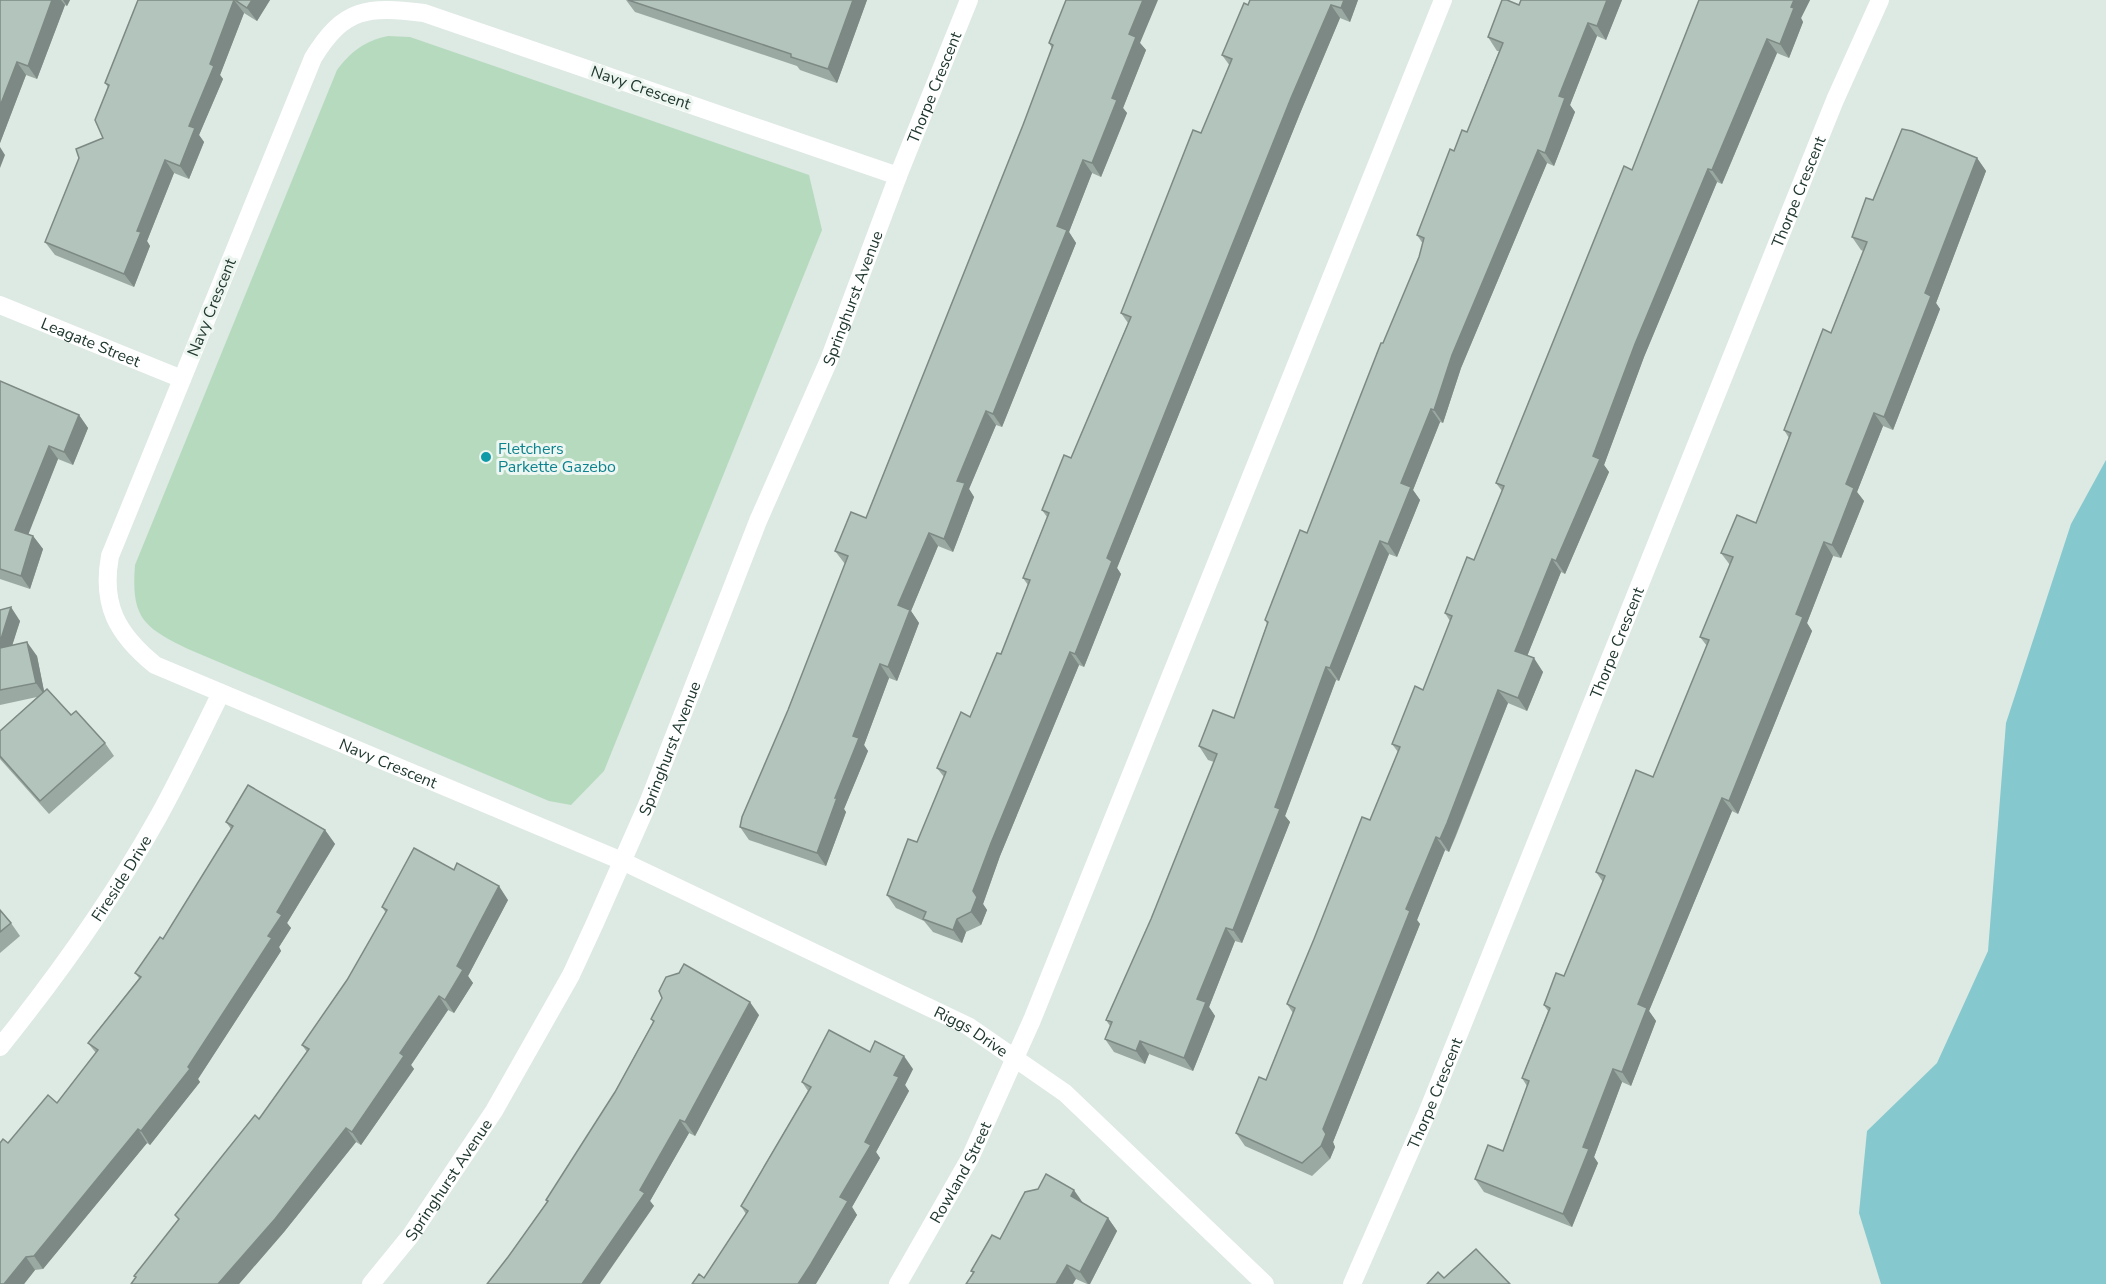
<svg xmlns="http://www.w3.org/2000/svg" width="2106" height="1284" font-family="'Nunito Sans',sans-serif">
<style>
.green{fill:#b6dabe}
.water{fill:#85c8ce}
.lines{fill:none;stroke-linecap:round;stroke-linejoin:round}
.street{stroke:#fff;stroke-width:18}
.secondary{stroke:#fff;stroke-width:18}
.wall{fill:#9aa9a2}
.shaded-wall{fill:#7d8984}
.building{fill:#b3c4bc;stroke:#7d8984;stroke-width:1.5}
.culture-dot{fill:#0f9aa8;stroke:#eef6f1;stroke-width:2}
.labels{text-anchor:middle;stroke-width:6;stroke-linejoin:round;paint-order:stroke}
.street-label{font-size:16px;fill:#203830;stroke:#eef6f1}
.culture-label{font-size:16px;fill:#0d838f;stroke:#eef6f1;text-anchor:start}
</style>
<rect width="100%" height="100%" fill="#dde9e3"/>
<path class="green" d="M388 36 410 37 809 175 822 230 604 771 571 805 549 801 188 649C143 627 131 618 135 565L337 70C351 51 365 41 388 36Z"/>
<polygon class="water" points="2106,460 2106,1284 1881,1284 1859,1213 1867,1131 1937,1063 1988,951 2006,723 2071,524"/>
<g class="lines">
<g class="street">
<path id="s1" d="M898 176 424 13C368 6 344 7 313 58L110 556C101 605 117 634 155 665L622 861 968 1026 1065 1093 1265 1284"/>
<path id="s2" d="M0 305 182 379"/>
<path id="s3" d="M0 1047C58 975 112 899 157 819 180 778 200 735 221 693"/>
<path id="s4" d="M898 1284 970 1158 1032 1020 1443 0"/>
<path id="s5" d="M1352 1284 1427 1113 1835 100 1880 0"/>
</g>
<path class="secondary" id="s6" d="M371 1284 411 1235 494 1111 571 975 595 923 648 803 758 521 829 360 898 176 969 0"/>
</g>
<g class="wall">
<polygon points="0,0 70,0 67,6 65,5 37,79 26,75 0,143"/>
<polygon points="138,0 270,0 257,21 244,13 220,75 223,79 199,135 204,142 189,179 174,173 147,241 150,246 134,287 55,255 45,242 103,138 108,87 105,83"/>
<polygon points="626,0 867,0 837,83 800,70 797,66 635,12"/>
<polygon points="1358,0 1350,22 1340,18 1301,111 1117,568 1121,574 1084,667 1079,665 1000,856 983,904 987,910 981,925 966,932 962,943 933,932 924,921 896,908 887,895 917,842 944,777 937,768 970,717 1001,654 1028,585 1023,578 1047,517 1042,510 1071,458 1128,323 1121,313 1201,133 1230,66 1222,55 1248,5"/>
<polygon points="1622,0 1606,40 1597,36 1570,105 1575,112 1554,166 1547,163 1461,368 1443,423 1440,422 1413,490 1420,500 1397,557 1389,554 1339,681 1336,680 1285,816 1290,822 1242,943 1235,941 1209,1007 1215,1016 1193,1071 1149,1054 1145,1064 1114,1052 1105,1039 1110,1026 1106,1020 1151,919 1214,762 1208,760 1199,746 1234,718 1267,624 1265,620 1307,533 1419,257 1423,244 1417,235 1454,151 1467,132 1499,51 1497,51 1488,37 1519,5"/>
<polygon points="1699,0 1810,0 1801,18 1803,22 1789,58 1777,53 1722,184 1717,182 1644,357 1604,465 1609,472 1565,574 1561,572 1527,656 1543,672 1527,711 1508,703 1456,836 1449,852 1445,850 1417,920 1420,924 1333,1142 1335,1147 1330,1159 1312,1176 1245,1146 1236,1133 1266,1080 1293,1013 1287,1004 1370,820 1398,752 1392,744 1423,690 1450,621 1445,613 1474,560 1502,491 1496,483 1632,170"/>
<polygon points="1049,43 1140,43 1146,50 1123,108 1127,113 1101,177 1092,173 1069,232 1076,243 1002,427 996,425 969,489 974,497 953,552 938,546 911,611 919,623 897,681 889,678 864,745 868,751 844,809 846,812 826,866 749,840 740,827 788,710 845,564 835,551 866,518 1023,125 1052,48"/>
<polygon points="1977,158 1986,171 1936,303 1940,309 1893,430 1883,426 1857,492 1864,501 1841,558 1833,556 1807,623 1812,631 1738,814 1732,811 1649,1011 1656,1021 1631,1086 1622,1082 1594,1157 1598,1163 1572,1227 1484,1192 1475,1179 1503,1151 1527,1086 1522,1078 1548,1011 1544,1005 1564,976 1603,882 1596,872 1653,777 1707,646 1700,637 1730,565 1721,553 1756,523 1789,438 1784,430 1831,333 1863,251 1861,250 1852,237 1873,200"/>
<polygon points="0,381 79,415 88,428 73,465 58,459 28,534 33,536 43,549 30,589 0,579"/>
<polygon points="0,610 20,621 12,645 37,656 44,691 105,743 114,756 49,814 0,759 0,731 37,697 0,705"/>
<polygon points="226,822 325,830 335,844 287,923 291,928 279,947 281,951 198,1079 200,1082 150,1145 147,1143 43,1269 35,1270 24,1284 8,1143 57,1103 96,1053 88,1043 139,978 135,973 163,939 231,829"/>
<polygon points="508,900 468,976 473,983 454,1013 448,1010 411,1065 414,1069 361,1145 356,1142 284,1232 239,1284 131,1284 136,1278 134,1276 179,1220 175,1215 259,1119 307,1052 302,1045 347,980 386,913 382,907"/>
<polygon points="0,910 11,923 20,936 0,953"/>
<polygon points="759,1015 695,1136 689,1133 650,1201 654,1206 508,1257 547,1202 546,1200 615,1092 653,1022 651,1019"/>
<polygon points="913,1069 905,1085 909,1091 876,1152 880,1158 852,1207 857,1215 820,1277 704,1278 746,1214 741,1206 808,1091 802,1082"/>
<polygon points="1038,1189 1083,1203 1108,1218 1117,1231 1090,1284 1087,1284 1076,1279 973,1273 971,1271 1000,1239"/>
</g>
<g class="shaded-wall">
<polygon points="52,0 61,0 65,5 37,79 28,66"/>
<polygon points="63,0 70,0 67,6"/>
<polygon points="234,0 244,13 220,75 223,79 199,135 204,142 189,179 180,166 189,126 210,64"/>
<polygon points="252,0 270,0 257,21 247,8"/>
<polygon points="853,0 867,0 837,83 828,69"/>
<polygon points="1143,0 1158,0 1140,43 1146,50 1123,108 1127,113 1101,177 1092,163 1112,98 1129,34"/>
<polygon points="1344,0 1358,0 1350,22 1341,8"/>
<polygon points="1607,0 1622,0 1606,40 1597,26"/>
<polygon points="1794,0 1810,0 1801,18 1803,22 1789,58 1780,44 1791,7"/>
<polygon points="1331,5 1340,18 1301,111 1117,568 1121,574 1084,667 1075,654 1107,558 1291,98"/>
<polygon points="1588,23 1597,36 1570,105 1575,112 1554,166 1545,153 1559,96"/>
<polygon points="1767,39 1777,53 1722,184 1712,170"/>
<polygon points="17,62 26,75 0,143 0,106"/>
<polygon points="0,147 5,155 0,168"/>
<polygon points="1538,150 1547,163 1461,368 1443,423 1434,410 1452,355"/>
<polygon points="1977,158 1986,171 1936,303 1940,309 1893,430 1884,417 1925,293"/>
<polygon points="165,160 174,173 147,241 150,246 134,287 124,274 137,231"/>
<polygon points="1083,160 1092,173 1069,232 1076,243 1002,427 993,414 1057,226"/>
<polygon points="1708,169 1717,182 1644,357 1604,465 1609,472 1565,574 1556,561 1593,456 1635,344"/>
<polygon points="1431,409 1440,422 1413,490 1420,500 1397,557 1388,544 1401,483"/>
<polygon points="986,411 996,425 969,489 974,497 953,552 944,539 957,481"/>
<polygon points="1874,413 1883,426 1857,492 1864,501 1841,558 1832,545 1846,484"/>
<polygon points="79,415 88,428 73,465 64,452"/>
<polygon points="49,446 58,459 25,543 15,530"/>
<polygon points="929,533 938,546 911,611 919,623 897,681 888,667 898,605"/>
<polygon points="33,536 43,549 30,589 21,576"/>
<polygon points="1380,541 1389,554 1339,681 1330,668"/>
<polygon points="1824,542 1833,556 1807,623 1812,631 1738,814 1729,801 1796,614"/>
<polygon points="1552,559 1561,572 1524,664 1515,651"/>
<polygon points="11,607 20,621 7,662 0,651 0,642"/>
<polygon points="27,642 37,656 45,696 36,683"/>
<polygon points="1070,652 1079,665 1000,856 983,904 987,910 981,925 971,912 973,891 991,843"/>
<polygon points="1534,658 1543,672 1527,711 1518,698"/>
<polygon points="880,664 889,678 864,745 868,751 844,809 846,812 826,866 817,853 853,736"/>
<polygon points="1326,667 1336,680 1285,816 1290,822 1242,943 1233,930 1275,807"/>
<polygon points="1498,690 1508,703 1449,852 1440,839"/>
<polygon points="1722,798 1732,811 1649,1011 1656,1021 1631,1086 1622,1072 1638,1004"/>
<polygon points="325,830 335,844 287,923 291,928 279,947 281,951 198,1079 200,1082 150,1145 141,1131 188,1067 268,936 277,912"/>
<polygon points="1436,837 1445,850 1417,920 1420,924 1333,1142 1335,1147 1330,1159 1321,1146 1323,1129 1406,909"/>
<polygon points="499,886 508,900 468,976 473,983 454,1013 445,1000 457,966"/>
<polygon points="957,919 966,932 962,943 953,930"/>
<polygon points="1226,928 1235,941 1209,1007 1215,1016 1193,1071 1184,1058 1197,999"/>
<polygon points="439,996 448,1010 411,1065 414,1069 361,1145 352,1132 400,1053"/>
<polygon points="750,1002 759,1015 695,1136 685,1122"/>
<polygon points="1140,1041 1149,1054 1145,1064 1136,1051"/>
<polygon points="904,1056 913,1069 905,1085 909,1091 876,1152 880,1158 852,1207 857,1215 816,1284 798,1284 840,1197 894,1075"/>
<polygon points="1613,1069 1622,1082 1594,1157 1598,1163 1572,1227 1563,1214 1583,1147"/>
<polygon points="680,1120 689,1133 650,1201 654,1206 600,1284 582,1284 640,1190"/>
<polygon points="346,1128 356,1142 284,1232 239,1284 218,1284"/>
<polygon points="138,1129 147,1143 43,1269 34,1256"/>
<polygon points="1074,1190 1083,1203 1071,1196"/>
<polygon points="1108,1218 1117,1231 1090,1284 1088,1284 1080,1272"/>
<polygon points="26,1257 35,1270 24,1284 4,1284"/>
<polygon points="1067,1265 1076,1279 1073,1284 1056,1284"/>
</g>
<g class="building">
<polygon points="0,0 52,0 28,66 17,62 0,106"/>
<polygon points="138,0 234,0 210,64 214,66 189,126 195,128 180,166 165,160 137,231 141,232 124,274 45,242 79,158 76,149 103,138 95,120 109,85 105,83"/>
<polygon points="235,0 252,0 247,8"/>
<polygon points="628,0 853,0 828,69 791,57 791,54"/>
<polygon points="1066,0 1143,0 1129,34 1136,37 1112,98 1117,100 1092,163 1083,160 1057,226 1067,230 993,414 986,411 957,481 965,483 944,539 929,533 898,605 910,610 888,667 880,664 853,736 859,738 835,798 837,798 817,853 740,827 742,817 788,710 848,556 835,551 851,512 866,518 1023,125 1053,45 1049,43"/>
<polygon points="1250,0 1344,0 1341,8 1331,5 1291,98 1107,558 1112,561 1075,654 1070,652 991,843 973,891 977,897 971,912 957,919 953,930 923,919 926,912 887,895 908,839 917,842 946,772 937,768 961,712 970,717 997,653 1001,654 1030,580 1023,578 1049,513 1042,510 1064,455 1071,458 1131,317 1121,313 1193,130 1201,133 1232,59 1222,55 1244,3 1248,5"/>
<polygon points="1502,0 1507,0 1519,5 1521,0 1607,0 1597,26 1588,23 1559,96 1565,98 1545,153 1538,150 1452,355 1434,410 1431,409 1401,483 1411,487 1388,544 1380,541 1330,668 1326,667 1275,807 1280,809 1233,930 1226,928 1197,999 1206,1002 1184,1058 1140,1041 1136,1051 1105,1039 1112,1022 1106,1020 1151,919 1217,754 1199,746 1213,710 1234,718 1268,622 1265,620 1300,530 1307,533 1381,343 1383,343 1419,257 1424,238 1417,235 1450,149 1454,151 1462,130 1467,132 1503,43 1488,37"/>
<polygon points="1699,0 1794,0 1791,7 1794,8 1780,44 1767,39 1712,170 1708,169 1635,344 1593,456 1600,459 1556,561 1552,559 1515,651 1534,658 1518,698 1498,690 1447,823 1440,839 1436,837 1406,909 1410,911 1323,1129 1326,1134 1321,1146 1302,1163 1236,1133 1259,1077 1266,1080 1295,1008 1287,1004 1314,939 1362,817 1370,820 1400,747 1392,744 1415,686 1423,690 1452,616 1445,613 1467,557 1474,560 1504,486 1496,483 1624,166 1632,170"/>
<polygon points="1902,129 1912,131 1977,158 1925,293 1931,296 1884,417 1874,413 1846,484 1854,488 1832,545 1824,542 1796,614 1803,617 1729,801 1722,798 1638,1004 1647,1008 1622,1072 1613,1069 1583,1147 1589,1149 1563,1214 1475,1179 1488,1145 1503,1151 1529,1081 1522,1078 1550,1008 1544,1005 1556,973 1564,976 1605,876 1596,872 1636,770 1653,777 1709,640 1700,637 1733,557 1721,553 1737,515 1756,523 1791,433 1784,430 1823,329 1831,333 1867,242 1852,237 1866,198 1873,200"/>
<polygon points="0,381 79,415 64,452 49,446 15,530 33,536 21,576 0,569"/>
<polygon points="11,607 0,642 0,610"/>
<polygon points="27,642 36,683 0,690 0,648"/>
<polygon points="47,689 71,715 76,711 105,743 40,801 0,756 0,731"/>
<polygon points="248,785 325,830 277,912 282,915 268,936 272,938 188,1067 190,1069 141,1131 138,1129 34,1256 26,1257 4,1284 0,1284 0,1143 3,1139 8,1143 48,1095 57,1103 98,1050 88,1043 141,977 135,973 160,937 163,939 233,826 226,822"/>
<polygon points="414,848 454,870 457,863 499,886 457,966 463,970 445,1000 439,996 400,1053 404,1056 352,1132 346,1128 275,1219 218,1284 131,1284 136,1277 134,1276 179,1219 175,1215 255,1115 259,1119 309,1049 302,1045 347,980 387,910 382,907"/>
<polygon points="0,910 11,923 0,932"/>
<polygon points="684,964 750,1002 685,1122 680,1120 640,1190 645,1193 582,1284 487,1284 508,1257 548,1201 546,1200 615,1092 654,1021 651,1019 662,998 659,991 666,977 679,973"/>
<polygon points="829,1030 870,1052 875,1041 904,1056 894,1075 899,1077 865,1142 871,1145 840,1197 848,1201 811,1264 798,1284 692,1284 699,1274 704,1278 748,1211 741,1206 811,1087 802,1082"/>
<polygon points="1046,1174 1074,1190 1071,1196 1108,1218 1080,1272 1067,1265 1056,1284 966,1284 974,1272 971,1271 992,1235 1000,1239 1025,1192 1038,1189"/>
<polygon points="1476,1249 1510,1284 1427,1284 1438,1272 1444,1278"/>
</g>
<circle class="culture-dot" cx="486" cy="457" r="6"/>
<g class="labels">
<g class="street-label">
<text transform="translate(641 87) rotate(19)" y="6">Navy Crescent</text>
<text dy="6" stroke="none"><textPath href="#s6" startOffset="1328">Thorpe Crescent</textPath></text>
<text dy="6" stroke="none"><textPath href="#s5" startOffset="1180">Thorpe Crescent</textPath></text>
<text dy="6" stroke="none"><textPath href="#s6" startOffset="1102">Springhurst Avenue</textPath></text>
<text transform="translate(211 307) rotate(-68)" y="6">Navy Crescent</text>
<text dy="6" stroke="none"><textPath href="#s2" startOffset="98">Leagate Street</textPath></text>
<text dy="6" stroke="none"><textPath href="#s5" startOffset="694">Thorpe Crescent</textPath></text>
<text dy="6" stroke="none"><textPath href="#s6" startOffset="616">Springhurst Avenue</textPath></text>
<text dy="6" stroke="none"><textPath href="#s1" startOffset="1548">Navy Crescent</textPath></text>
<text dy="6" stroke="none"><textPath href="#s3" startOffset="208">Fireside Drive</textPath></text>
<text dy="6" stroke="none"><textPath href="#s1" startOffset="2190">Riggs Drive</textPath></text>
<text dy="6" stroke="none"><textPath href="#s5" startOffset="208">Thorpe Crescent</textPath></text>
<text dy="6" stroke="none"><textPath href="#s4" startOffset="128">Rowland Street</textPath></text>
<text dy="6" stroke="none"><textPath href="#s6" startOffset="130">Springhurst Avenue</textPath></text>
</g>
<g class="culture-label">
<text x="498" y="454">Fletchers<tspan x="498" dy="18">Parkette Gazebo</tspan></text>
</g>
</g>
</svg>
